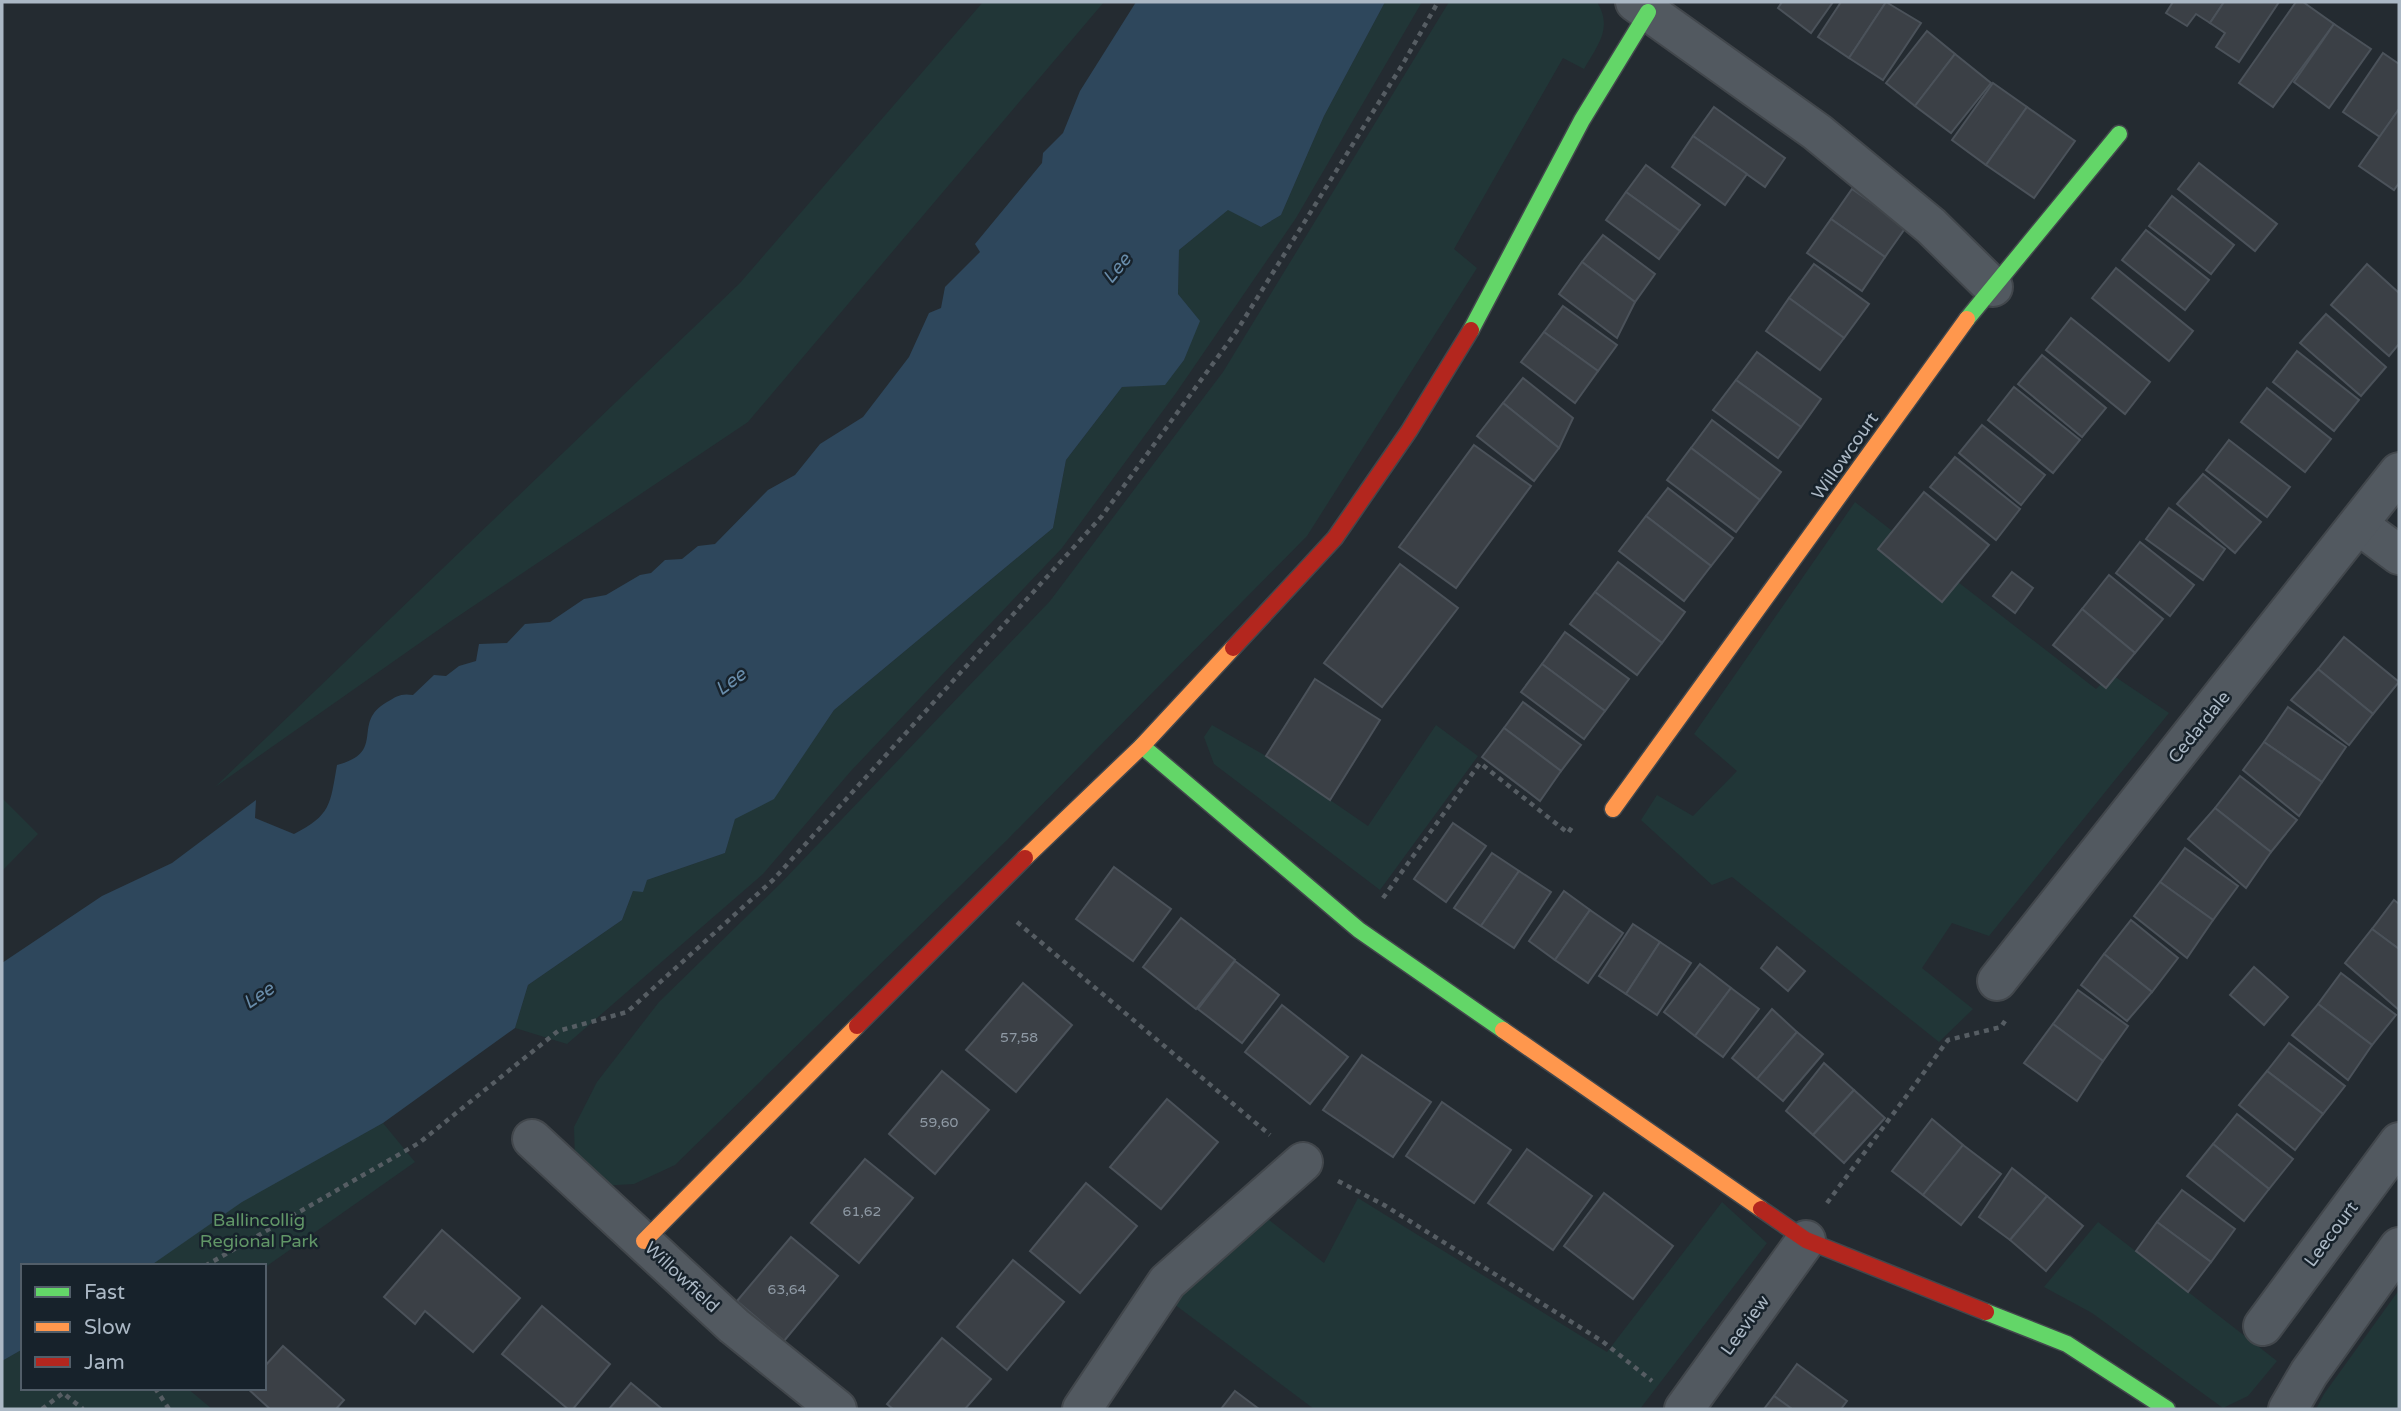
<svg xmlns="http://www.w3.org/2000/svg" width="2401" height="1411" font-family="'Varela Round',sans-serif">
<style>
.green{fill:#213637}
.water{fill:#2e475c}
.building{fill:#3b4046;stroke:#4b525a;stroke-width:2}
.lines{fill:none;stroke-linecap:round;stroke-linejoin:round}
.street-casing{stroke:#42474c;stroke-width:42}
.fast-casing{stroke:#42474c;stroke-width:19}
.slow-casing{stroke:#42474c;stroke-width:19}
.jam-casing{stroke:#42474c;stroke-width:19}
.path{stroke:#565d63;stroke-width:4.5;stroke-dasharray:5 5;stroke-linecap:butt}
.street{stroke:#525960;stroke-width:38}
.fast{stroke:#63d668;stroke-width:16}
.slow{stroke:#ff974d;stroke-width:16}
.jam{stroke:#b3261e;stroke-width:16}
.labels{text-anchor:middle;stroke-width:5;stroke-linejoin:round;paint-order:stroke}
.number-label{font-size:14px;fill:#8f9aa5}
.street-label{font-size:18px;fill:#abb8c5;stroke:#17222b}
.park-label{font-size:18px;fill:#619667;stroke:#17222b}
.water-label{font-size:19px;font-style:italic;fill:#698dab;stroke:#17222b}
</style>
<rect width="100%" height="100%" fill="#242b31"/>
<g class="green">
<polygon points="983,2 1104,2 748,422 451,621 215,787 740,283"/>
<polygon points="1385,2 1422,2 1296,218 1176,393 1062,548 850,772 763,874 567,1044 515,1028 528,985 622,920 633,891 647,880 725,853 735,818 774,798 834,710 1053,528 1066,460 1122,387 1165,384 1184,360 1199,321 1178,294 1179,250 1229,209 1261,227 1281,215 1324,116"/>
<path d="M1449 2H1597C1613 28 1598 45 1584 69L1563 58 1454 249 1477 268 1307 536 1007 840 675 1165 634 1184 600 1186 575 1162 574 1127 597 1082 659 1002 781 883 1050 601 1223 372Z"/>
<polygon points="1855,502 2096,689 2111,674 2169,713 1989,936 1952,923 1922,968 1973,1009 1939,1042 1732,877 1712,885 1641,820 1657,795 1693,816 1737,771 1694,734"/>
<polygon points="1212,725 1266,756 1368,826 1436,725 1478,756 1380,890 1214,764 1204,737"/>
<polygon points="2,798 38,834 2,871"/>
<polygon points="383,1123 415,1162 264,1268 148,1266 221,1212"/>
<polygon points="1358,1198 1607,1352 1722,1202 1767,1243 1640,1409 1314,1409 1174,1304 1259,1212 1324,1263"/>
<polygon points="2098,1222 2277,1361 2248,1396 2223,1408 2092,1313 2044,1287"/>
<polygon points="2399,1290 2399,1409 2316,1409 2324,1394"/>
<polygon points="23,1349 23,1388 187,1388 212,1409 2,1409 2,1361"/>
</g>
<path class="water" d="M1136 2H1385L1324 116 1281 215 1261 227 1228 210 1179 250 1178 294 1200 321 1184 360 1165 385 1122 387 1066 460 1053 528 834 710 774 799 735 819 725 853 647 880 643 892 633 891 622 920 528 985 515 1028 383 1123 242 1202 150 1266H23V1349L2 1361V963L102 896 172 863 256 800 255 818 294 834C331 815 330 805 337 765 388 752 350 723 387 702 397 696 401 693 413 695L434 675 446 676 459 666 476 661 479 644 507 643 525 624 550 622 584 599 606 595 640 575 651 573 665 560 682 559 698 546 715 544 768 490 795 475 820 444 863 417 909 357 929 313 941 308 945 287 980 252 975 244 1042 163 1043 153 1063 133 1080 91Z"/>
<g class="building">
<polygon points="1782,2 1833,2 1811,33 1778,8"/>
<polygon points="1841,2 1886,2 1849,58 1818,37"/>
<polygon points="1886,2 1921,23 1883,80 1849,58"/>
<polygon points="2173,2 2224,2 2210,23 2196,14 2187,26 2166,13"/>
<polygon points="2224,2 2279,2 2239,62 2216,47 2225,33 2210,23"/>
<polygon points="2296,2 2303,2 2334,24 2273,107 2239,83"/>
<polygon points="2334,24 2371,49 2329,108 2294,82"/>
<polygon points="1927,31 1955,54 1915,106 1886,83"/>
<polygon points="2383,53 2399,64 2399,109 2380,137 2343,112"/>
<polygon points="1955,54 1991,83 1951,133 1915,106"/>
<polygon points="1993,83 2027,107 1986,165 1952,140"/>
<polygon points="1714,107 1785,158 1765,187 1693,136"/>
<polygon points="2027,107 2075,141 2034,198 1986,165"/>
<polygon points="2399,109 2399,183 2394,190 2359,166"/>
<polygon points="1693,136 1747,174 1725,205 1672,167"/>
<polygon points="2199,163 2277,224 2255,251 2178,189"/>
<polygon points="1646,165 1700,205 1680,231 1626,192"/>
<polygon points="1852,189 1906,227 1885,257 1831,219"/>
<polygon points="1626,192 1680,231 1659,259 1606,220"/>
<polygon points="2172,196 2234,245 2211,274 2149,226"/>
<polygon points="1831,219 1885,257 1862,291 1807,253"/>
<polygon points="2146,230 2209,280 2185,310 2122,260"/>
<polygon points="1603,235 1655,274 1635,302 1582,262"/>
<polygon points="1582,262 1635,302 1617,338 1559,294"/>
<polygon points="1814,264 1869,304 1844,338 1789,298"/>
<polygon points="2367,264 2399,293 2399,344 2389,356 2331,305"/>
<polygon points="2116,268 2193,331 2169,361 2092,298"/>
<polygon points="1789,298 1844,338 1820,370 1766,331"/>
<polygon points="1563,306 1617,345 1598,371 1544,332"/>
<polygon points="2326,314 2386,367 2361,396 2300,343"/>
<polygon points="2071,318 2150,382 2125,414 2046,350"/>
<polygon points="1544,332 1598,371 1575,403 1521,362"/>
<polygon points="2297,351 2359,400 2334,431 2273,382"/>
<polygon points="1757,352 1821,399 1801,427 1736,380"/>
<polygon points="2042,355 2106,408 2082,437 2018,384"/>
<polygon points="1523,378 1573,418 1559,448 1503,403"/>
<polygon points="1736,380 1801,427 1778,458 1713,410"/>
<polygon points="2014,387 2080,440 2053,473 1988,420"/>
<polygon points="2267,388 2331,439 2305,472 2241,422"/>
<polygon points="1503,403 1559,448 1534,481 1477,436"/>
<polygon points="1712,420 1781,472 1760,500 1691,448"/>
<polygon points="1982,425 2045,475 2021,505 1959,453"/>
<polygon points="2229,440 2290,487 2267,517 2206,470"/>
<polygon points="1474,445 1531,486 1456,588 1399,547"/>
<polygon points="1691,448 1760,500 1736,532 1667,480"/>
<polygon points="1955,457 2020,509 1996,540 1930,487"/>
<polygon points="2203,474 2261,522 2235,553 2177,504"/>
<polygon points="1668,488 1733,538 1711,566 1646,516"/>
<polygon points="1924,492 1989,545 1942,602 1878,549"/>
<polygon points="2169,508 2225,549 2203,580 2146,539"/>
<polygon points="1646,516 1711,566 1684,601 1619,551"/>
<polygon points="2140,542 2194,585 2170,616 2116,573"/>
<polygon points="1618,562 1685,612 1662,643 1595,592"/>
<polygon points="1400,564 1458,608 1382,707 1324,663"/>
<polygon points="2012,572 2033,588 2015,613 1993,596"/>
<polygon points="2109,575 2163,619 2135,653 2082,609"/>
<polygon points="1595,592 1662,643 1637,675 1570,624"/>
<polygon points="2082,609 2135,653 2106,688 2053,645"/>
<polygon points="1565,632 1629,679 1605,711 1542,664"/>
<polygon points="2344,637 2399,682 2373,714 2318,669"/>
<polygon points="1542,664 1605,711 1584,739 1521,692"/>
<polygon points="2318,669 2373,714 2349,745 2291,700"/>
<polygon points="1315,679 1380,720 1330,800 1266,756"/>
<polygon points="1523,702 1581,745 1561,771 1504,728"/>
<polygon points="2288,707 2346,747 2322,782 2264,742"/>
<polygon points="1504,728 1561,771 1540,801 1482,757"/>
<polygon points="2264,742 2322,782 2299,816 2243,770"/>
<polygon points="2240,776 2297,820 2271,852 2215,808"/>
<polygon points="2215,808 2271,852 2246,888 2188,839"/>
<polygon points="1453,823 1486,846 1446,902 1414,879"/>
<polygon points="2185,848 2238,886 2213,920 2160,882"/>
<polygon points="1492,853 1519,871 1481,926 1454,908"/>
<polygon points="1114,867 1171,909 1133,961 1076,919"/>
<polygon points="1519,871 1551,892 1514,948 1481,926"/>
<polygon points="2160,882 2213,920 2187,958 2134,916"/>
<polygon points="1564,891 1590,910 1555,960 1529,941"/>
<polygon points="2394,900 2399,904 2399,949 2372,929"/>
<polygon points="1590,910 1623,933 1588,983 1555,960"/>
<polygon points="1181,918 1235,960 1196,1009 1143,967"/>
<polygon points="2131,920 2178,958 2152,992 2104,954"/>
<polygon points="1633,924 1660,942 1626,994 1599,976"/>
<polygon points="2372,929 2399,949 2399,1010 2345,963"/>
<polygon points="1660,942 1691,963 1657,1015 1626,994"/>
<polygon points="1777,947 1805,971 1788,991 1761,968"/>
<polygon points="2104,954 2152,992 2127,1021 2081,985"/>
<polygon points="1235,961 1279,995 1242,1043 1198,1009"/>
<polygon points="1700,964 1731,988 1695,1036 1664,1012"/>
<polygon points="2254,967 2288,997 2264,1025 2230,995"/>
<polygon points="2341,973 2396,1015 2372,1045 2318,1004"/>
<polygon points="1023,983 1072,1025 1016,1092 966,1050"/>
<polygon points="1731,988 1759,1009 1723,1057 1695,1036"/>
<polygon points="2078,990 2128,1026 2103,1061 2053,1024"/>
<polygon points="2318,1004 2372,1045 2348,1080 2292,1035"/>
<polygon points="1282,1005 1348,1057 1310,1104 1245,1052"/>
<polygon points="1772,1009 1797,1032 1757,1079 1732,1058"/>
<polygon points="2053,1024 2103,1061 2077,1101 2024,1063"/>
<polygon points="1797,1032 1823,1054 1783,1101 1757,1079"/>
<polygon points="2289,1043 2345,1086 2323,1114 2267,1071"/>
<polygon points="1362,1055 1431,1102 1393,1157 1323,1110"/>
<polygon points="1824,1063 1854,1090 1813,1135 1786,1111"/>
<polygon points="942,1071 989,1110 935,1174 889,1134"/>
<polygon points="2267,1071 2323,1114 2295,1150 2239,1105"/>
<polygon points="1854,1090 1885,1118 1844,1163 1813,1135"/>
<polygon points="1167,1099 1218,1142 1161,1209 1110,1167"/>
<polygon points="1442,1102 1511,1150 1474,1203 1406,1156"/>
<polygon points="2237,1114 2293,1159 2269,1189 2213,1144"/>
<polygon points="1932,1119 1963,1145 1923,1195 1892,1171"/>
<polygon points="2213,1144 2269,1189 2244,1221 2187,1176"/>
<polygon points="1963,1145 2001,1174 1961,1225 1923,1195"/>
<polygon points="1527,1149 1592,1196 1553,1250 1488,1203"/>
<polygon points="865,1159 913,1198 859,1263 811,1223"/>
<polygon points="2012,1168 2047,1196 2010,1240 1979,1217"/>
<polygon points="1086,1183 1137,1226 1080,1293 1030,1251"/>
<polygon points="2182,1190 2235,1229 2211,1262 2157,1222"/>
<polygon points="1604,1193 1673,1246 1633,1299 1564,1246"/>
<polygon points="2047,1196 2083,1226 2046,1271 2010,1240"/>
<polygon points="2157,1222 2211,1262 2188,1292 2136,1251"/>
<polygon points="442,1230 520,1298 473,1352 425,1311 415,1324 384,1297"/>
<polygon points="791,1237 838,1276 784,1341 737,1301"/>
<polygon points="1013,1260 1064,1302 1007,1370 957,1327"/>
<polygon points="542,1306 610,1364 573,1409 568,1409 502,1354"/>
<polygon points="942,1338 991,1379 965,1409 893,1409 887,1404"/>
<polygon points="283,1346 344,1400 336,1409 270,1409 247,1388 264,1388 264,1367"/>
<polygon points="1797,1364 1847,1401 1841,1409 1792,1409 1774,1396"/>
<polygon points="631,1383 662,1409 609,1409"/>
<polygon points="1235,1391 1259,1409 1221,1409"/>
<polygon points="1774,1396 1792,1409 1764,1409"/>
</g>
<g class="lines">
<g class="street-casing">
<g id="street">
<polyline points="1635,2 1817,132 1931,226 1993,287"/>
<polyline points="2360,526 2399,555"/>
<polyline points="1997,981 2399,472"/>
<polyline points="532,1139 734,1326 837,1409"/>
<polyline points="2263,1326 2399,1142"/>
<polyline points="1082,1409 1167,1282 1303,1162"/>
<polyline points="1684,1409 1806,1240"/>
<polyline points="2288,1409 2309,1373 2399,1247"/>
</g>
</g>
<g class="fast-casing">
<g id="fast">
<polyline points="1967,319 2119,134"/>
<polyline points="1471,330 1582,120 1648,12"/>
<polyline points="1142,746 1359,930 1503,1030"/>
<polyline points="1986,1312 2067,1344 2167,1409"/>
</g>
</g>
<g class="slow-casing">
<g id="slow">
<polyline points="1613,809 1967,319"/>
<polyline points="1025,858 1142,746 1233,648"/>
<polyline points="1503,1030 1761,1209"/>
<polyline points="644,1241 857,1026"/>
</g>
</g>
<g class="jam-casing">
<g id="jam">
<polyline points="1233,648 1335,538 1409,431 1471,330"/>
<polyline points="857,1026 1025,858"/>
<polyline points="1761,1209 1806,1240 1986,1312"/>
</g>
</g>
<g class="path">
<polyline points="1383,898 1480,763 1568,833 1574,824"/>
<polyline points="1017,922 1270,1135"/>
<polyline points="1338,1181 1384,1205 1602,1341 1652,1381"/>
<polyline points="1827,1203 1948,1040 2001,1027 2005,1021"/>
<polyline points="205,1266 419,1143 558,1031 627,1012 773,880 1102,516 1236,332 1404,62 1438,2"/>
<polyline points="155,1388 169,1409"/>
<polyline points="42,1409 63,1393 83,1409"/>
</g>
<use href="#street" class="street"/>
<use href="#fast" class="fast"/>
<use href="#slow" class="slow"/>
<use href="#jam" class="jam"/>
</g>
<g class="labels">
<g class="number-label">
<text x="1019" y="1042">57,58</text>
<text x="939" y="1127">59,60</text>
<text x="862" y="1216">61,62</text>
<text x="787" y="1294">63,64</text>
</g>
<g class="street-label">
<text transform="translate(1845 456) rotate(-55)" y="6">Willowcourt</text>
<text transform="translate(2199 727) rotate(-51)" y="6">Cedardale</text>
<text transform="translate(2331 1234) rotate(-53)" y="6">Leecourt</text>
<text transform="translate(682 1277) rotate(43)" y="6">Willowfield</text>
<text transform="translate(1745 1325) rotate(-54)" y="6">Leeview</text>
</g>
<g class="park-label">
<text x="259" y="1226">Ballincollig<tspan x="259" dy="21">Regional Park</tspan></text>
</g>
<g class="water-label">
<text transform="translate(1116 268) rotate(-51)" y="7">Lee</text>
<text transform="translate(730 681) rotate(-36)" y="7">Lee</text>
<text transform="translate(258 995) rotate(-34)" y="7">Lee</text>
</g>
</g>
<rect width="2401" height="1411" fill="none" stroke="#abb8c5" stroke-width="7"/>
<rect x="21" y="1264" width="245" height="126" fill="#17222b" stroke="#525e69" stroke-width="2"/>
<rect x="35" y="1287" width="35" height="10" fill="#63d668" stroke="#525e69" stroke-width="2"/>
<text x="84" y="1299" font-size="21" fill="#abb8c5">Fast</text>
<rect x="35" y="1322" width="35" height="10" fill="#ff974d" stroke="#525e69" stroke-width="2"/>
<text x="84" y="1334" font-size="21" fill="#abb8c5">Slow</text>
<rect x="35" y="1357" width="35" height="10" fill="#b3261e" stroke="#525e69" stroke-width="2"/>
<text x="84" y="1369" font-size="21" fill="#abb8c5">Jam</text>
</svg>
